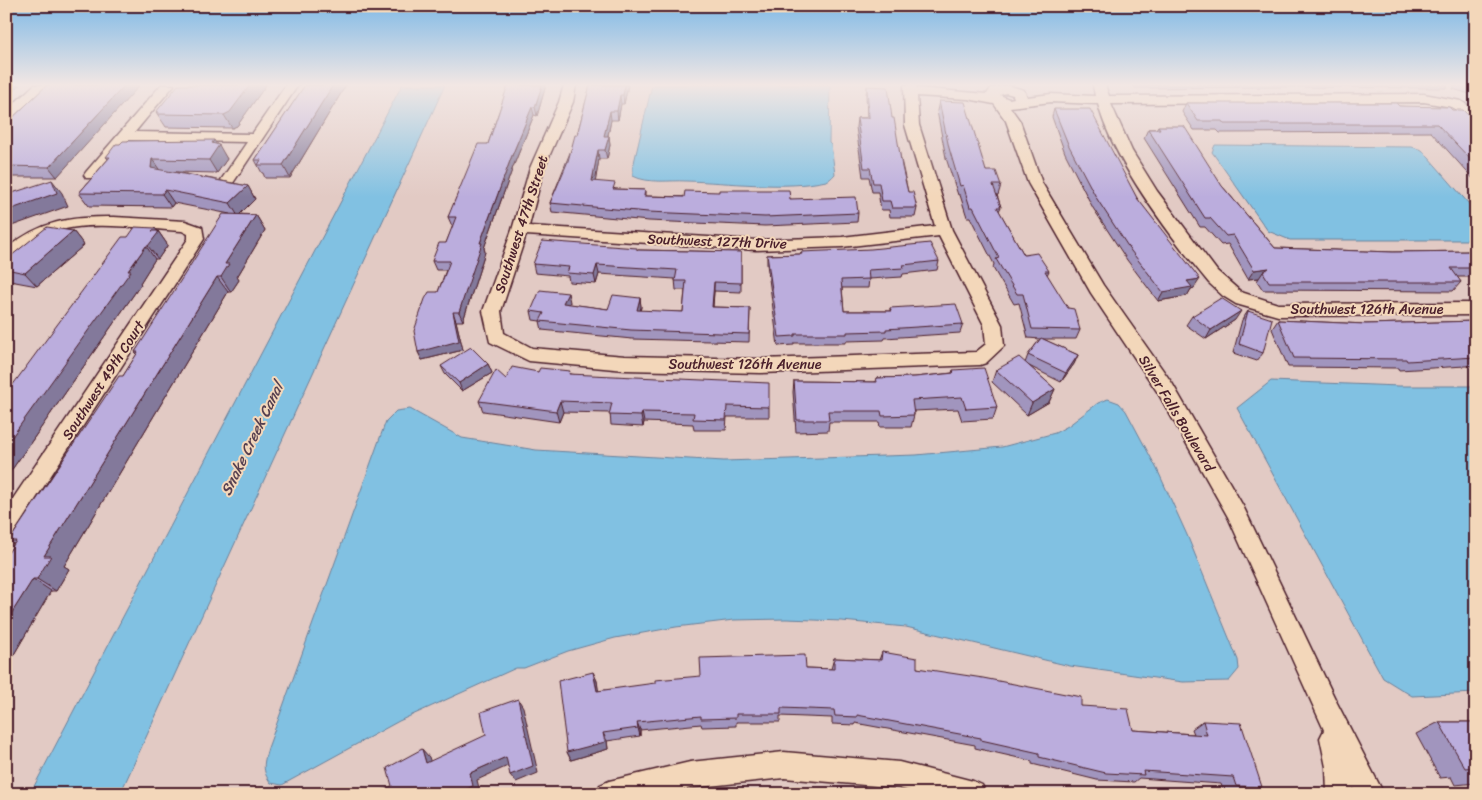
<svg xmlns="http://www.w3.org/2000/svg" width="1482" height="800" font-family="Sriracha,sans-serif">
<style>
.water{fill:#81c1e2;stroke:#6b8099}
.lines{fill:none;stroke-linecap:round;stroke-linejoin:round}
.minor-casing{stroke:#4a1f2b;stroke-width:3}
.minor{fill:#f3d7ba;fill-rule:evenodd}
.wall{fill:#a195be;stroke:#4a1f2b}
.shaded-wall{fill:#83799b;stroke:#4a1f2b}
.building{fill:#bbaddd;stroke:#4a1f2b}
.labels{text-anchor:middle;stroke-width:4;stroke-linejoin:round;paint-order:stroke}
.street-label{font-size:14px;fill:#4a1f2b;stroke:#f3d7ba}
.water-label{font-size:15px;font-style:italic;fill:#553f50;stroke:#f3d7ba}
</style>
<rect width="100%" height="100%" fill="#e2cac4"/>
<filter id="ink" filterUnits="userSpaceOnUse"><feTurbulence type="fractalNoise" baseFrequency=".02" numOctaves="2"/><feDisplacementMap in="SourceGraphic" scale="10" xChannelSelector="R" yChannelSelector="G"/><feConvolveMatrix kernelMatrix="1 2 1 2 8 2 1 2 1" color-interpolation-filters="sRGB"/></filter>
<g filter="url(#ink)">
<g class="water">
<polygon points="402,85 445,85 120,794 30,794"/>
<path d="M652 85H830L829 143 831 145 835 174C832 177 830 180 826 181 786 190 727 182 686 181 670 180 648 184 633 176V167Z"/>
<polygon points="1215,145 1412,147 1422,150 1476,212 1476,240 1290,240 1268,231 1212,152"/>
<polygon points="1271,381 1399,386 1476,386 1476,693 1412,696 1383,678 1237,408"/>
<path d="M1108 399 1119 403 1126 411 1157 469 1187 535 1238 660 1239 669 1229 681 1183 682 1070 666 906 627 842 621 786 619 734 620 676 627 615 638 568 651 524 668H516L399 721 282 785 271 783C261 771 264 762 268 748L386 421 396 411 410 409 462 438 536 450 724 461 916 455 1002 447 1055 433 1068 426 1098 403Z"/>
</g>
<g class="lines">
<g class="minor-casing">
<g id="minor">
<polygon points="34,85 47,85 11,122 6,123 6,111"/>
<polygon points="161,85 174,85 135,132 252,134 286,85 298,85 233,183 223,183 221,180 247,142 128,140 96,178 86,178 84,175 86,172"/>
<path d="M564 85H576L573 102 544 168 529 226 756 240 842 237 935 226 905 125 904 85H916L917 88 987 94 991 88 1007 85 1024 90 1027 97 1051 94 1095 96 1093 85H1105L1109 96 1424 94 1461 101 1476 111V121L1452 107 1424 102 1111 104 1132 151 1157 191 1217 271 1241 292 1278 304 1476 303V315L1278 316 1236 304 1223 296 1209 283C1171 237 1113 161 1098 104L1051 102 1010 107 1020 121 1042 183 1103 285 1172 383 1243 506 1337 703 1384 794H1356L1353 788V794H1327L1326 767 1320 738 1324 730 1228 517 1158 393 1091 293 1028 183 1006 121 994 104 968 99 917 96 919 125 952 230 1002 325 1004 346 986 363 980 365 761 373 625 370 529 361 490 342 483 311 512 230 530 168 559 102ZM1006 93 1013 95 1014 98 1009 99 1000 95ZM526 235 756 250 842 247 939 236 984 325 986 344 976 352 761 359 625 356 532 348 504 333 501 311Z"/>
<path d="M114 217 185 221 202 227 204 239 13 534 6 536V509L188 239V234L182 231C145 229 87 219 52 233 37 239 24 251 12 262L6 263V249C42 220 69 217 114 217Z"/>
<polygon points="784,752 899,762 973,781 982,785 986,794 922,794 899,788 784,778 690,788 665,794 596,794 600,785 609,781 690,762"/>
</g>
</g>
<use href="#minor" class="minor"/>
</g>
<g class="wall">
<polygon points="47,85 57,177 6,177 6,124"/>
<polygon points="266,85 237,126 232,128 166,127 156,112"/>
<polygon points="305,85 346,85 290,178 265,178 263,173 262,173 255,160"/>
<polygon points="508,85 546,85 537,116 534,115 513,167 484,248 485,252 463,321 456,321 463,350 422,360 418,352 438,292 446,270 436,270 432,261 446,243 453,226 452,226 448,217 488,144"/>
<polygon points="590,85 628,85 624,104 621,104 618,120 611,120 608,136 609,136 610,145 607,159 599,159 595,182 616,189 645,190 645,196 790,199 858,213 857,222 765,226 649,221 552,212 550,203 577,135"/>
<polygon points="1133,85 1448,85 1446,88 1283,87 1135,88"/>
<polygon points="1455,85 1476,85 1476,86 1470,94 1453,89"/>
<polygon points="867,86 892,118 908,192 917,208 915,217 890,217 889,210 881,210 878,192 872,192 869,177 863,177 856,127 857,118 867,118 866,95"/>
<polygon points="939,101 986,171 1001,185 998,195 997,195 1001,207 999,211 1024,255 1049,271 1047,275 1080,330 1076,339 1043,339 1078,355 1074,364 1061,382 1029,366 1055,389 1049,402 1027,415 992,382 996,370 1025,363 1028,355 1040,339 1028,338 1019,303 1014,304 993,268 994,264 970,217 967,217 960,195 958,195 946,158 937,111"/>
<polygon points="1186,103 1399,106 1452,110 1476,123 1476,182 1431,132 1220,133 1217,130 1194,130 1182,112"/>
<polygon points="1054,109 1137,198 1194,288 1191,289 1187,296 1158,301 1127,260 1093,208 1065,153 1052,117"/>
<polygon points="1158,126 1222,186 1275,248 1393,252 1476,251 1476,280 1473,277 1457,277 1461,282 1453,291 1263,290 1257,281 1259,278 1248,279 1228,244 1221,245 1205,227 1200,227 1144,138 1148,129 1156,129"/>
<polygon points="217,145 227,159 217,173 176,172 248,186 255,199 239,214 256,215 265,230 237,277 239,280 231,292 228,292 64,566 69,569 56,591 51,591 6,668 6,556 14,544 9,541 123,376 137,354 135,352 230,214 174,203 171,207 89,206 79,193 108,159 106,157"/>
<polygon points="73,231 84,245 37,286 10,281 6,277 6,260"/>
<polygon points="158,231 167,244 167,246 158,259 155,259 140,283 141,284 6,478 128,237"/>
<polygon points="638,250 741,252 741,292 714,291 713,307 750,308 749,342 632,339 542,330 540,321 533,320 531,311 570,302 569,304 608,309 640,298 641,307 640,311 683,312 685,290 676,290 675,279 599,274 596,284 569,282 568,276 535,273 533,264"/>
<polygon points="801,252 939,261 937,270 903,274 902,277 869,279 868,288 842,288 844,311 890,311 890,308 963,324 960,333 885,338 884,340 846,341 846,343 794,343 794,345 778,346 767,264 767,255 801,254"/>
<polygon points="1248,311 1263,353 1257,361 1233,353 1242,320"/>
<polygon points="1192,316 1235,320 1206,339 1186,325"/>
<polygon points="1278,320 1366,324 1476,321 1476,366 1465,366 1399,370 1398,368 1288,367 1272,329"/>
<polygon points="488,364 492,373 462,391 445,374 441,366"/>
<polygon points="953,370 997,407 993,419 962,421 958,409 914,411 914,415 911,427 880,427 879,422 829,422 828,431 796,432 793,392 794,381 875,382 876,378 915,377 952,373"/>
<polygon points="538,372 571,374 769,407 769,417 727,417 726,430 694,430 693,424 644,422 643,427 611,425 610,413 563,412 559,422 483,411 479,401 506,379"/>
<polygon points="882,652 917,668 1081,706 1133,730 1194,734 1192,729 1203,721 1262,787 1250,794 1244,794 1224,793 1221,784 1139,778 1134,782 1097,780 1032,764 1032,761 975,748 975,745 855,723 855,725 832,724 832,718 780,716 780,722 736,722 736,726 702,727 701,724 640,730 640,736 607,741 608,749 571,760 567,752 593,672 597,681 598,691 806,668 831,669 834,658 879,660"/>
<polygon points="1439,722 1476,722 1476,783 1455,785 1451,777 1440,778 1416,734"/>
</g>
<g class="shaded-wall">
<polygon points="6,85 20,85 6,98"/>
<polygon points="125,85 140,85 57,177 49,167"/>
<polygon points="250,85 266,85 237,126 232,128 224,115"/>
<polygon points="333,85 346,85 290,178 283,165"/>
<polygon points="542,85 546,85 537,116 535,107"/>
<polygon points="625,85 628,85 624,104 623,95"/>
<polygon points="620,95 621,104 618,120 617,111"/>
<polygon points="532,107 534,115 513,167 484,248 485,252 463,321 459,312 480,243 511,158"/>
<polygon points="610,111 611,120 606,145 604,136"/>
<polygon points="609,136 610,145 607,159 605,150"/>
<polygon points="214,140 218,147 219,145 227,159 217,173 209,160 212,143"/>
<polygon points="598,150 599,159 594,190 592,181"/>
<polygon points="152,159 161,172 151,168"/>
<polygon points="52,180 62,193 68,206 6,228 6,211"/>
<polygon points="248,186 255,199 238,216 230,203"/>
<polygon points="165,190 174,203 171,207 162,194"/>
<polygon points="256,215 265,230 237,277 239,280 231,292 221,277 225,264"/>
<polygon points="155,228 158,232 158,231 167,244 167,246 158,259 148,246 152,231"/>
<polygon points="73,231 84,245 37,286 25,273"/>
<polygon points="146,246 155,259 140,283 141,284 6,478 6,445"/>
<polygon points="597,265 599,274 596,284 594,275"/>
<polygon points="1269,268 1263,272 1259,278 1248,279 1254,270"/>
<polygon points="217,277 228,292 64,566 69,569 56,591 37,579 44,556"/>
<polygon points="1200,279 1194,288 1191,289 1187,296 1158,301 1163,292 1187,281"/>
<polygon points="714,282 714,291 712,316 712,307"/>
<polygon points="568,293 570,302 565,312 563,303"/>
<polygon points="640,298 641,307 638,319 637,310"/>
<polygon points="1241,311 1235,320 1206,339 1211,330"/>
<polygon points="453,312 456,321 463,350 422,360 418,352"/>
<polygon points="1078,355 1074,364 1061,382 1066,373"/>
<polygon points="488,364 492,373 462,391 459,383"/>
<polygon points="1055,389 1049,402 1027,415 1032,403"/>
<polygon points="560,401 563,412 559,422 556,411"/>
<polygon points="642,412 644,422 643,427 641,416"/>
<polygon points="33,579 51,591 6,668 6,622"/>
<polygon points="6,668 10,670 6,676"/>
<polygon points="593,672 597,681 600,700 597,691"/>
<polygon points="518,699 523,707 538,773 516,782 510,775"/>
<polygon points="637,722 640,730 640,736 638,728"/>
<polygon points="603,733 607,741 608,749 571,760 567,752"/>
<polygon points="422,749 429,757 433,770 426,763"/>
<polygon points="506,757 512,764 477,780 480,792 477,794 456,794 470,773"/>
</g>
<g class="building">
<polygon points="47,85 125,85 49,167 6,166 6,124"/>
<polygon points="178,85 250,85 230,112 224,115 158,114 159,112 156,112"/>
<polygon points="305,85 333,85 283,165 258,165 261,160 255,160"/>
<polygon points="508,85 542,85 535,107 532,107 511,158 480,243 482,243 459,312 453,312 459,341 418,352 414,331 425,299 429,292 438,292 450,261 432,261 439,243 446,243 456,217 448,217 478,144 488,144"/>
<polygon points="590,85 625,85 623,95 620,95 617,111 610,111 604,136 609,136 605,150 598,150 592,181 615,183 613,189 645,190 644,196 684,197 685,191 719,192 719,190 789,190 790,199 856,197 858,213 765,217 648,212 550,203 568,161 575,135 577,135"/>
<polygon points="867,86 888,87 892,118 894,118 902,167 908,192 913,192 917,208 892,208 890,201 882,201 879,183 873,183 870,168 864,168 857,118 869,118"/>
<polygon points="939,101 965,102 986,171 996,171 1001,185 993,185 1001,207 997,207 1024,255 1037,253 1049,271 1045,271 1068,308 1074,309 1080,330 1032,329 1023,294 1017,294 996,259 999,258 973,207 970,207 963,185 960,186 949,148"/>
<polygon points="1186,103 1396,103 1399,106 1449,107 1452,110 1463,110 1476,123 1476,165 1437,124 1224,124 1222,121 1198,121"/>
<polygon points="1054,109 1090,109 1137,198 1200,279 1187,281 1192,287 1163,292 1131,251 1097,199 1068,144"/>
<polygon points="1158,126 1184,126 1222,186 1275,248 1393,252 1476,251 1476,268 1451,268 1461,282 1269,282 1263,272 1269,268 1254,270 1233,235 1226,236 1210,218 1205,218 1148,129 1160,129"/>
<polygon points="214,140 212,143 219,145 209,160 152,159 151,168 248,186 230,203 165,190 162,194 79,193 110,157 106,157 116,144 120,144 123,141"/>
<polygon points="52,180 57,193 6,211 6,195"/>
<polygon points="223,214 256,215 225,264 229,264 221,277 217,277 44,556 51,556 37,579 33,579 6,622 6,556 16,541 9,541 119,376 123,376 138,352 135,352"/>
<polygon points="47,227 73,231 25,273 6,269 6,260"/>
<polygon points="135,227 155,228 152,231 158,231 158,233 148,246 146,246 128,271 131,271 6,445 6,394 122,237 128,237"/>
<polygon points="542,241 637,248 637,250 741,252 741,283 714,282 712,307 750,308 749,334 631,330 540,321 544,313 531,311 540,290 568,293 563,303 608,309 613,295 640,298 637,310 683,312 686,281 675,281 677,270 597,265 594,275 567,273 569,267 533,264"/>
<polygon points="930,243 939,261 903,265 904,268 868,270 869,279 841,280 844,311 891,311 890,308 956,304 963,324 886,329 886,331 847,332 847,334 795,334 795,336 779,337 767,255 802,254 801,252 871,249"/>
<polygon points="1221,298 1241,311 1211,330 1192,316"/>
<polygon points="1248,311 1272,319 1263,353 1239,344"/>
<polygon points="1278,320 1366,324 1476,321 1476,357 1407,361 1406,359 1294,358"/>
<polygon points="1041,338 1078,355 1066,373 1028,355"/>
<polygon points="471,347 488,364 459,383 441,366"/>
<polygon points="1019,357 1055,389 1032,403 996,370"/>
<polygon points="512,367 538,372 540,368 570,371 569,374 769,383 769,407 727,406 726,420 693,419 694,413 642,412 641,416 609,415 612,403 560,401 556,411 479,401 496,370 506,379"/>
<polygon points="984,368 997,407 966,409 962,397 912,400 914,415 882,416 881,411 828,411 829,420 797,420 794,381 877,382 876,378 915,377 954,373 953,370"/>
<polygon points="882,652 917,658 917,668 983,678 1081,697 1081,706 1128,709 1133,730 1207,735 1203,721 1241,723 1262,787 1236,786 1233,777 1143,771 1144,775 1106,773 1039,757 1039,753 981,740 981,738 857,715 857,717 835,716 834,710 781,708 781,714 736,714 736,718 701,719 701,716 637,722 638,728 603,733 605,742 567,752 558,681 593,672 597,691 655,683 655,680 701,676 700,658 805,655 806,668 834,669 834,658 881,660"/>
<polygon points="518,699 533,766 510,775 506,757 470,773 473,786 456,794 375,794 392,786 387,768 422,749 426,763 486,735 481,712"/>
<polygon points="1439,722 1476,722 1476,767 1465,768"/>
</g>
</g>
<linearGradient id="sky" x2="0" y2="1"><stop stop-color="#7fb9e6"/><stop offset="0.43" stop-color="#f2e7e4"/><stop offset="1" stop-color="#f2e7e4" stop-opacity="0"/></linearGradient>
<rect width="1482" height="197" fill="url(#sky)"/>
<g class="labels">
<g class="street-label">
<text transform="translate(521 224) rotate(-72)" y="5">Southwest 47th Street</text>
<text transform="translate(717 241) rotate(2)" y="5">Southwest 127th Drive</text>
<text x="1367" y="314">Southwest 126th Avenue</text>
<text x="745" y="369">Southwest 126th Avenue</text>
<text transform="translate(103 380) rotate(-57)" y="5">Southwest 49th Court</text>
<text transform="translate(1177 413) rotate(59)" y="5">Silver Falls Boulevard</text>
</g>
<g class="water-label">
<text transform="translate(252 439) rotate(-64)" y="5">Snake Creek Canal</text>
</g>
</g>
<rect width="1482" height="800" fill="none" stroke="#f3d7ba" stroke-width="25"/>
<rect x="12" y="12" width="1457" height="775" fill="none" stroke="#4a1f2b" stroke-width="2" filter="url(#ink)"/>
</svg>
